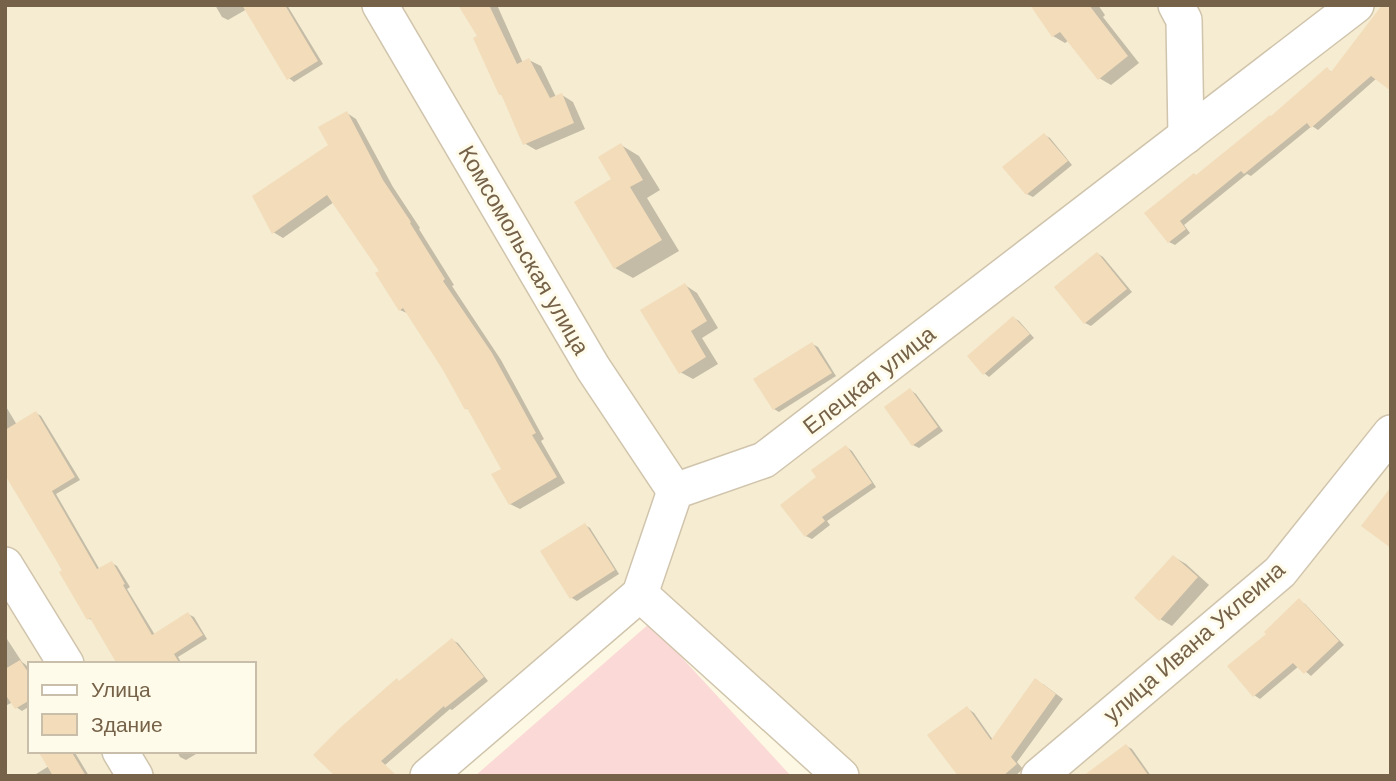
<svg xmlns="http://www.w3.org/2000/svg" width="1396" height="781" font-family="Arial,sans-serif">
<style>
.residential{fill:#f5ecd1;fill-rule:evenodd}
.medical{fill:#fbd9d6}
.shadow{fill:#0003}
.building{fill:#f3dcba}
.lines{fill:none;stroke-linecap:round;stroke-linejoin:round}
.street-casing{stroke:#d0c4ac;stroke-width:38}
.street{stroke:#fff;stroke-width:35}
.labels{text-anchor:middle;stroke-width:6;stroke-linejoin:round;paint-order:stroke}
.street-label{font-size:23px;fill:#756248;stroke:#fffbea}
</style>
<rect width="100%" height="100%" fill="#fdf8e3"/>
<path class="residential" d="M5 5H1391V776H841L640 594 428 776H5ZM30 664H254V751H30Z"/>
<polygon class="medical" points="650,623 791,776 475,776"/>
<g class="shadow">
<polygon points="215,5 287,5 323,64 294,82 289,78 247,9 228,20 222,17"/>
<polygon points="460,5 497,5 523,63 529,60 541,66 556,97 562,95 573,102 585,129 536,150 524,143 504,96 500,94 479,37"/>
<polygon points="1043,5 1098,5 1105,15 1103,17 1139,63 1111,85 1099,78 1069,40 1065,43 1053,36"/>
<polygon points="1384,5 1377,78 1318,130 1312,126 1251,176 1247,174 1184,225 1190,233 1175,245 1169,242 1197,177 1272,118 1327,69 1333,73"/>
<polygon points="347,113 356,119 393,187 420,228 419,229 454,285 452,286 501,360 544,439 541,441 565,483 520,509 510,504 503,469 471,411 466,408 445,369 409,314 400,310 381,272 334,202 283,238 273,232 330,146"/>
<polygon points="1044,135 1050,138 1072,165 1033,197 1027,194"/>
<polygon points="621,145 639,156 660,190 647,198 679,251 633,278 615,268 614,180"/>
<polygon points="1098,254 1103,257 1132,292 1091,326 1085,323"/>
<polygon points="685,285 697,293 718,328 702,338 718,364 693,379 680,372"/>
<polygon points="1014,318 1019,321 1034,338 989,377 984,373"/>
<polygon points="812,344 818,347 836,376 779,412 774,409"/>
<polygon points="910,390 916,394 943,431 919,448 913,445"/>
<polygon points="5,405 17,425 36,413 41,416 80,480 56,494 100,570 112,563 117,566 130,587 127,589 155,635 188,614 194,617 207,639 178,657 182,664 117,664 115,661 116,659 95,622 88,618 5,464"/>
<polygon points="846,447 852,451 876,487 827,521 830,525 812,539 806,536 818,477"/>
<polygon points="585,525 590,528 619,574 577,601 572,598"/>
<polygon points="1174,557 1186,564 1209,585 1172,626 1160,619"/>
<polygon points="1299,601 1305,604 1344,645 1311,676 1299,666 1260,699 1254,695 1269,634"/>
<polygon points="5,636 22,662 26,665 30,671 30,706 22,711 16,707 13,702 5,706"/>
<polygon points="452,640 458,643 488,681 452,710 450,709 385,765 342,728"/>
<polygon points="1043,684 1063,699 1017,762 1023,769 1015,776 960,776 967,708 974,713 993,740"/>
<polygon points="1126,746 1132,749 1151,776 1086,776"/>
<polygon points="40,751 74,751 89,776 33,776 49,766"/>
<polygon points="177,751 201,751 186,760 180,757"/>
</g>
<g class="building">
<polygon points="242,5 285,5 318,61 287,80"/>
<polygon points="458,5 489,5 517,64 529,58 550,98 562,93 574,123 523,145 501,94 499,95 473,38 477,36"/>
<polygon points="1030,5 1089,5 1128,56 1098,80 1060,32 1052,37"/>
<polygon points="1382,5 1391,5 1391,91 1371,76 1311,128 1307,123 1244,174 1241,171 1180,221 1186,229 1168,243 1144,213 1194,173 1196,175 1270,115 1271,116 1327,67 1331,72"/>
<polygon points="347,111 383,180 411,222 410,223 445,279 443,281 492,353 536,433 532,435 557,477 509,505 491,474 501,469 467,408 465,410 443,370 403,308 399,311 375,273 379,271 327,195 272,234 252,196 328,145 318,127"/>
<polygon points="1044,133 1068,161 1026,195 1002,167"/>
<polygon points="621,143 643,180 630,187 662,240 614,269 574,202 611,179 598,157"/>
<polygon points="1097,252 1127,289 1084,324 1054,287"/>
<polygon points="685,283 707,321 691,331 706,357 679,374 640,310"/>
<polygon points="1013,316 1030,334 983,375 967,356"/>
<polygon points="812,342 832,373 773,410 753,379"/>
<polygon points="910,388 938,427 912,446 884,407"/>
<polygon points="36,411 75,477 52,491 97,569 112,561 125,584 123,585 152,635 188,612 203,635 174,654 180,664 117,664 90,618 87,620 59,572 62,570 5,475 5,430"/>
<polygon points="846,445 872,483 822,517 825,521 805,537 780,505 816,477 811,470"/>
<polygon points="1391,487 1391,548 1361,526"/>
<polygon points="585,523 615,570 570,599 540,551"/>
<polygon points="1173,555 1198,577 1159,621 1134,598"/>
<polygon points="1299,598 1339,641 1304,674 1293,663 1253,697 1227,666 1266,634 1264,632"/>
<polygon points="452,638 484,677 445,708 444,706 381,761 397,776 335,776 313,755 341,727 397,678 399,681"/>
<polygon points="20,660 30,675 30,700 15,709 5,694 5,669"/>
<polygon points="1035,678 1056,694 1011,757 1017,764 1003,776 958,776 927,735 967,706 991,740"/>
<polygon points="1126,744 1149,776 1083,776"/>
<polygon points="38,751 71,751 86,776 53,776"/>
</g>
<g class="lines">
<g class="street-casing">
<g id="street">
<polyline points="380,5 593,368 675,491"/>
<polyline points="1176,5 1184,20 1186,136"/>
<polyline points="5,565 66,664"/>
<polyline points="640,594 841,776"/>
<polyline points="120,751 135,776"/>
<polyline points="428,776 640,594 675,491 764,460 1356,5"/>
<polyline points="1039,776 1280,572 1391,433"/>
</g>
</g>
<use href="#street" class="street"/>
</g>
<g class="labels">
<g class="street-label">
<text transform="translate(524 250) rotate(60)" y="8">Комсомольская улица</text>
<text transform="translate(869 380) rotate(-38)" y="8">Елецкая улица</text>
<text transform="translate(1194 642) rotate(-41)" y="8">улица Ивана Уклеина</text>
</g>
</g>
<rect width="1396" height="781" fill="none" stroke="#756248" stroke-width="14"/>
<rect x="28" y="662" width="228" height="91" fill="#fffbea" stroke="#c8bea9" stroke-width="2"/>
<rect x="42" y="685" width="35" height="10" fill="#ffffff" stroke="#c8bea9" stroke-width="2"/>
<text x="91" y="697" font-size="21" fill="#756248">Улица</text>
<rect x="42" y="714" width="35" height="21" fill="#f3dcba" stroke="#c8bea9" stroke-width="2"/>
<text x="91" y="732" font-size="21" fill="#756248">Здание</text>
</svg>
